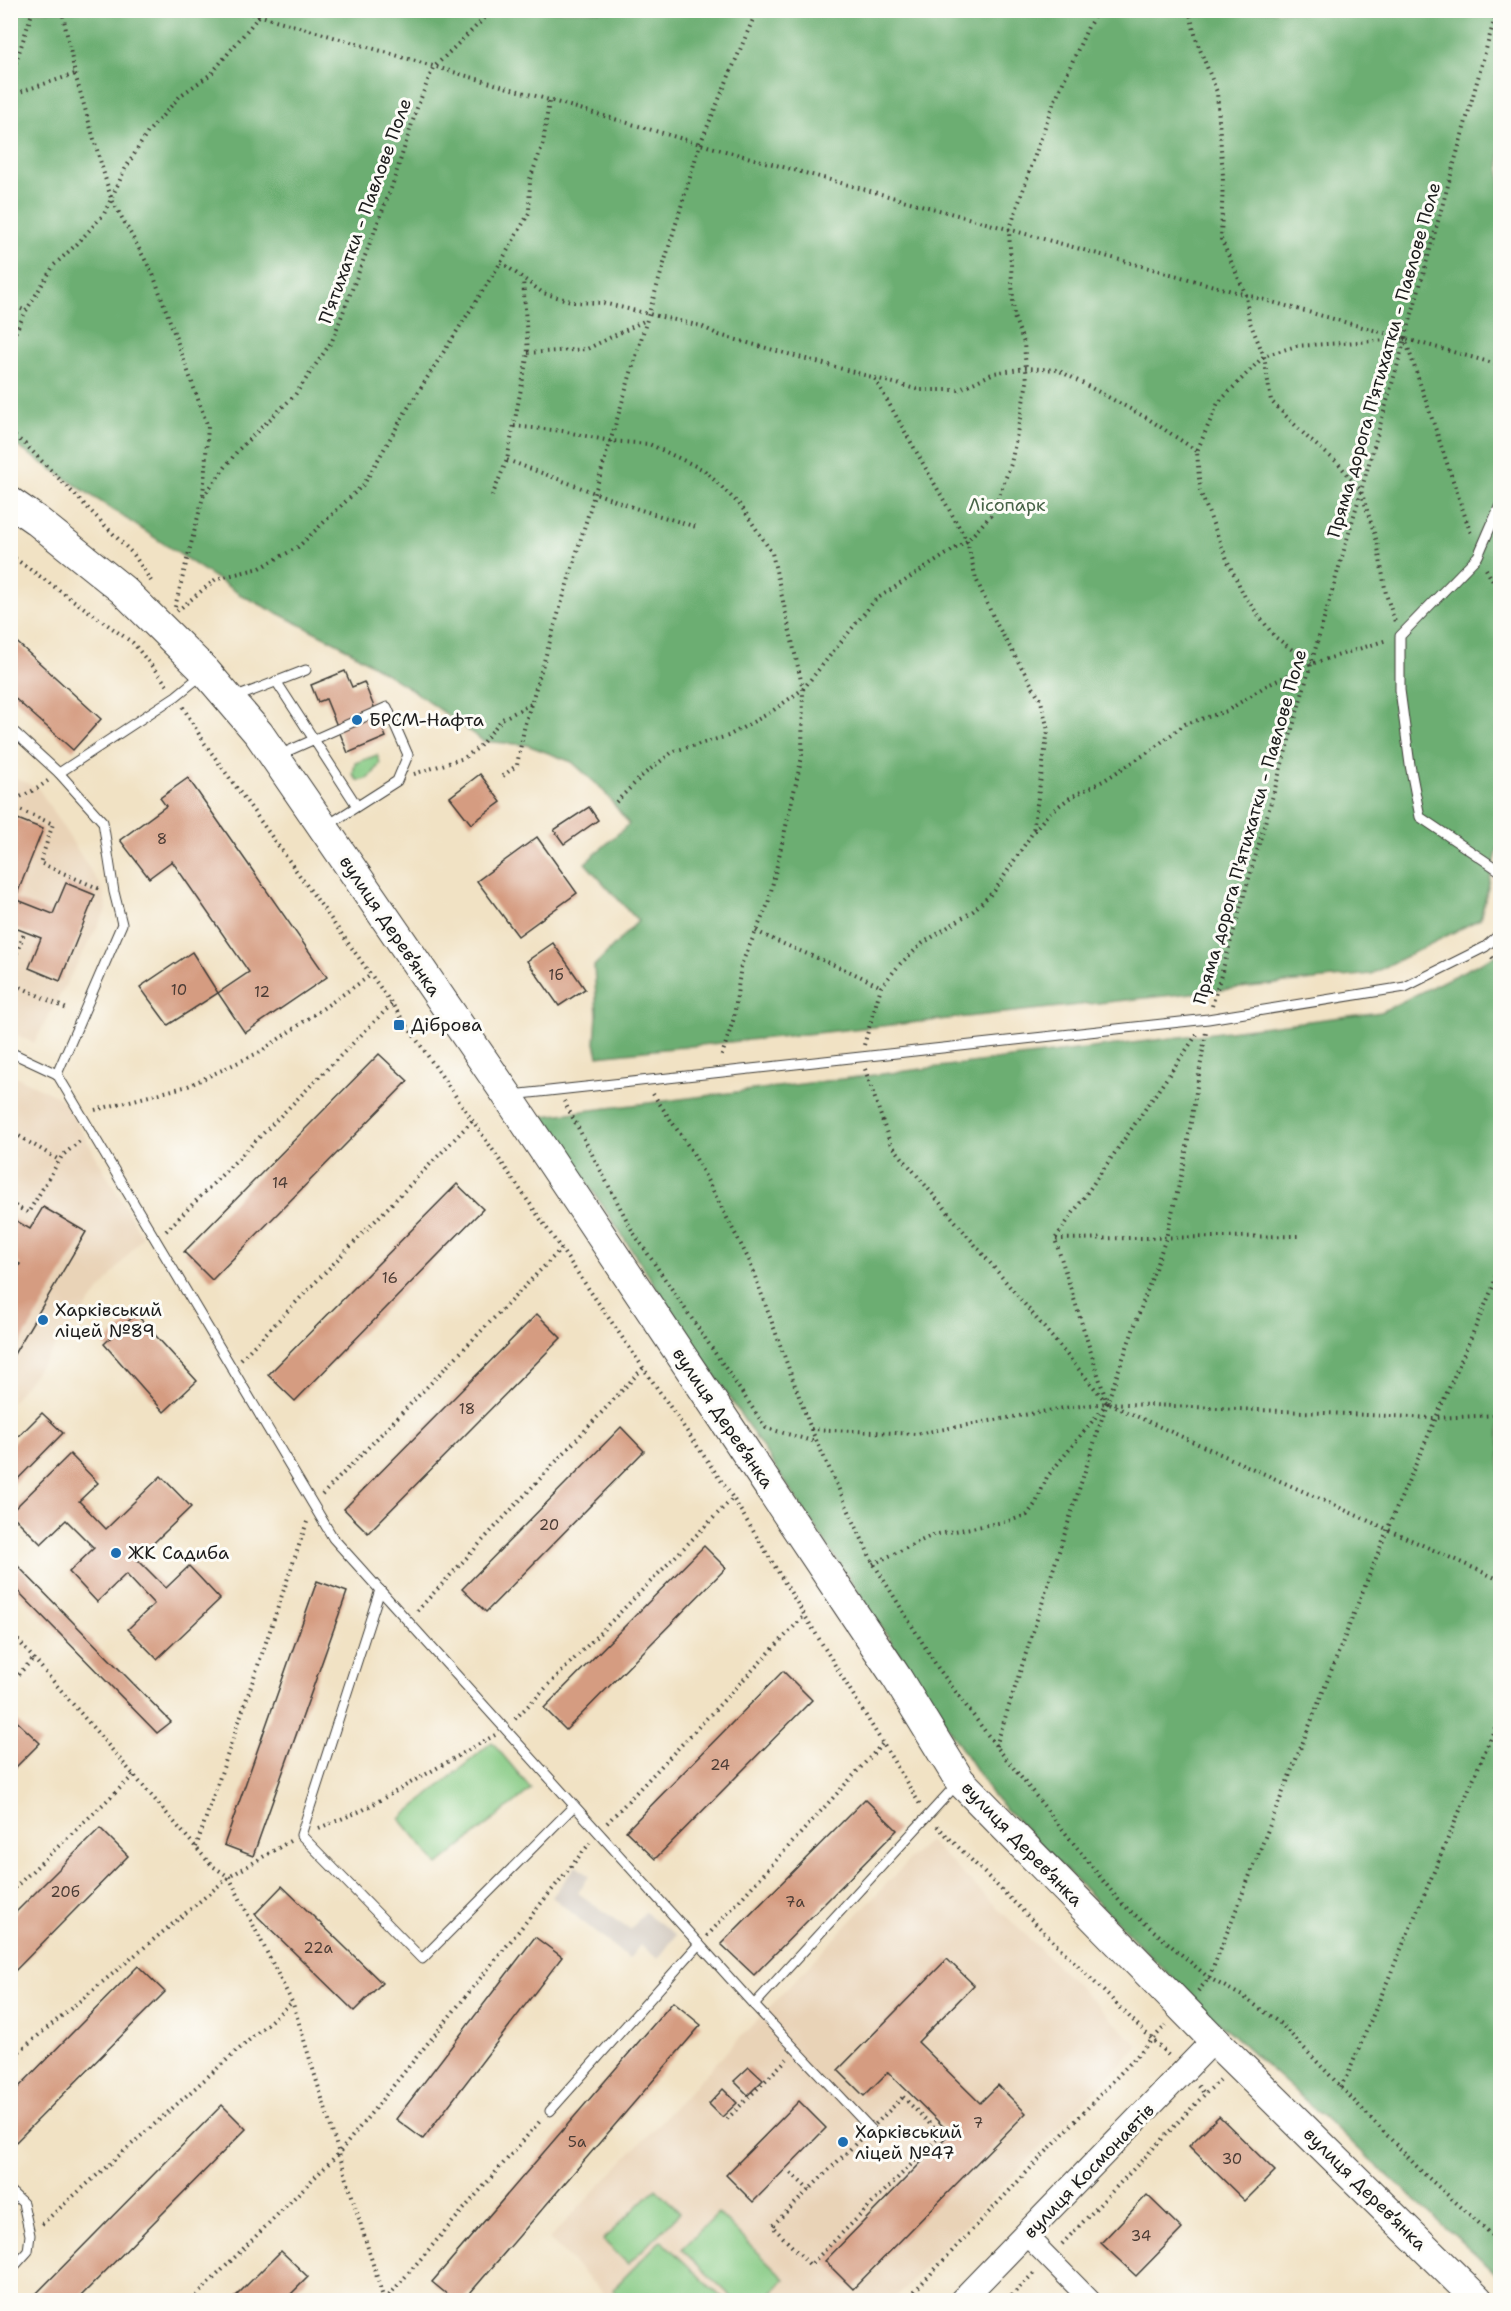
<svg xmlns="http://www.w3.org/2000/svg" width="1511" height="2311" font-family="'Shantell Sans',sans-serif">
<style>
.built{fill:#e9d3b7}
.industrial{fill:#ccc2b8}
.green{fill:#86ca84;stroke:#517350;stroke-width:1.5}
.forest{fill:#6cae72;stroke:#446547;stroke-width:1.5}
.building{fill:#d59c81}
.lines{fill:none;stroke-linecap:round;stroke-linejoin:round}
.service-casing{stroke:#3c3a35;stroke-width:11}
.minor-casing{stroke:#3c3a35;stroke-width:22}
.tertiary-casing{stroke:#3c3a35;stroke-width:26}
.primary-casing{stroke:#3c3a35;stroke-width:32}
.path{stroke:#3c3a35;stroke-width:4;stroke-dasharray:1.5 4.5;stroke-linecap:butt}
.service{stroke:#fff;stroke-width:9}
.minor{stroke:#fff;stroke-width:20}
.tertiary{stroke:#fff;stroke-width:24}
.primary{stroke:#fff;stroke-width:30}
.poi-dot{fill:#1f6fb2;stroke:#fdfcf7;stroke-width:2}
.labels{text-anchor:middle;stroke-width:6;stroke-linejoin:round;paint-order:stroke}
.number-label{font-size:15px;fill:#4a3c35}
.street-label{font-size:18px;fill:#1c1c1c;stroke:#fdfcf7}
.park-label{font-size:18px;fill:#466246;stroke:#fdfcf7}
.poi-label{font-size:18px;fill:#1c1c1c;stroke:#fdfcf7;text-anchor:start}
</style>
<rect width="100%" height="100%" fill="#fdfcf7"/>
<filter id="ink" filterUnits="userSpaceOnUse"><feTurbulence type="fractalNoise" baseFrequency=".0167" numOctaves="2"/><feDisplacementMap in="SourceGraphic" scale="12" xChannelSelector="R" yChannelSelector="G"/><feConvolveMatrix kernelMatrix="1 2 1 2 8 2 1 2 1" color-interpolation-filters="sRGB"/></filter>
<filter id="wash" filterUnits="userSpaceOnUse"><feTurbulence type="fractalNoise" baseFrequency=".008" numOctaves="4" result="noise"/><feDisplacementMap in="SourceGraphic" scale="24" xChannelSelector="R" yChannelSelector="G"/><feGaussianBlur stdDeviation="1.35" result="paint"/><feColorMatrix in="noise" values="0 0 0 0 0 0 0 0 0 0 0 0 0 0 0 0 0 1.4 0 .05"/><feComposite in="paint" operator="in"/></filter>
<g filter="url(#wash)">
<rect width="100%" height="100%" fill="#f1e2c4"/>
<g class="built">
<polygon points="11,776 38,788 103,890 107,909 34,1043 11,1032"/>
<polygon points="11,1074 64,1100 142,1237 11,1403"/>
<polygon points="928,1840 1139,2046 893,2300 610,2300 549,2239"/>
</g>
<polygon class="industrial" points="576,1866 589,1876 578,1893 630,1930 645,1912 676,1935 658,1959 640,1945 629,1959 552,1897"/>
<g class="green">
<path d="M377 755 380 763C374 772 370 782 357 780L353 774 355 763Z"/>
<polygon points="492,1742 531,1789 438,1865 400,1819"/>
<polygon points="656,2188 680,2213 628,2264 603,2240"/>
<polygon points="718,2213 785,2279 763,2300 735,2300 681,2249"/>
<polygon points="661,2240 724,2300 625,2300 613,2289"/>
</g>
<g class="forest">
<polygon points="10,11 1500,11 1500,841 1480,919 1371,974 598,1056 595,1043 597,1015 594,966 638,921 585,863 629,824 602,789 572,762 527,745 483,741 414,691 339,644 241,595 11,442"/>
<polygon points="1500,953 1500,2277 1192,1998 993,1796 543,1116 1381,1012"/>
</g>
<g id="blocks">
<g class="building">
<polygon points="10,636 101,719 73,750 10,694"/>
<polygon points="345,671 352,687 364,682 386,737 348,753 326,699 318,702 311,685"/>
<polygon points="480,774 501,802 471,824 450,797"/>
<polygon points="188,778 327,977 245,1033 218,993 249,972 172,861 149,878 120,840 166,806 160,798"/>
<polygon points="589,807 598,820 564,844 554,830"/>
<polygon points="10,816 43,829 15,899 53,914 66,883 95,895 60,981 29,968 41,938 10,926"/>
<polygon points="537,837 577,893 518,936 477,881"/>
<polygon points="553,943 585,989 559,1006 527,961"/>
<polygon points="192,952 218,993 168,1025 140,987"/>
<polygon points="379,1054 408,1081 212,1280 184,1252"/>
<polygon points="457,1184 483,1209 295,1401 268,1375"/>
<polygon points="43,1207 86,1232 10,1361 10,1281 20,1264 10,1259 10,1217 30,1229"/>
<polygon points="136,1314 197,1381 164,1412 104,1344"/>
<polygon points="537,1314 561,1338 368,1533 344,1509"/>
<polygon points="42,1413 63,1433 10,1487 10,1445"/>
<polygon points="621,1427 644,1451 486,1612 462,1589"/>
<polygon points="70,1454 98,1483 79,1501 106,1529 161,1476 191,1507 137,1559 166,1588 189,1566 220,1599 157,1659 128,1629 154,1604 126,1574 97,1602 69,1572 94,1548 66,1520 41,1544 10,1513"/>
<polygon points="704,1546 726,1568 566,1730 544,1708"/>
<polygon points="14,1562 171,1722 157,1733 10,1583 10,1565"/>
<polygon points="317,1581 347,1592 253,1856 224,1845"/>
<polygon points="783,1671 812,1700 655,1859 626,1831"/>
<polygon points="10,1715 40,1743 10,1773"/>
<polygon points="865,1799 897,1830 754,1975 721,1944"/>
<polygon points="100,1828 128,1856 10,1976 10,1918"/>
<polygon points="282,1886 382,1983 354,2011 255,1914"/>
<polygon points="535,1937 562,1957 423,2139 396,2119"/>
<polygon points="947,1959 974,1985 918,2042 980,2103 998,2085 1026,2113 853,2289 825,2261 950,2133 888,2072 864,2096 838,2070"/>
<polygon points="138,1966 165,1992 10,2148 10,2096"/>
<polygon points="673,2002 701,2025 464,2300 454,2300 432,2282"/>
<polygon points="749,2067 763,2080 748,2095 734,2081"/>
<polygon points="723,2089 737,2103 722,2117 709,2104"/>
<polygon points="799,2101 826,2128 753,2202 726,2175"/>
<polygon points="222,2105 246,2129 77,2300 30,2300"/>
<polygon points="1219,2116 1275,2171 1245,2201 1189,2146"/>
<polygon points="1147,2195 1182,2229 1136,2276 1101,2243"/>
<polygon points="281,2251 308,2277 285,2300 232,2300"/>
</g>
</g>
</g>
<g filter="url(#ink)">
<use href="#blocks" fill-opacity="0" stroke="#3c3a35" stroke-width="1.5"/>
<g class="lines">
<g class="service-casing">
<g id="service">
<polyline points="1500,505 1478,556 1400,636 1400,690 1410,765 1420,817 1500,871"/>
<polyline points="276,681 357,806"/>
<polyline points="234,698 306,670"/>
<polyline points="10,728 59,773 103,822 114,892 122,924 57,1074"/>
<polyline points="279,755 387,707 408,755 397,781 328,825"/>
<polyline points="59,773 176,696 203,674"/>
<polyline points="10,1052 57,1074 333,1538 754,2005 871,2129"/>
<polyline points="512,1095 1208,1019 1405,987 1485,947 1500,934"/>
<polyline points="380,1590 301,1835 422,1959 574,1806"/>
<polyline points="754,2005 957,1784"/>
<polyline points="550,2111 699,1944"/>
<polyline points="10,2191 23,2203 30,2235 28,2251 10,2271"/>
</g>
</g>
<g class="minor-casing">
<polyline id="minor" points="1026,2235 1090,2300"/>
</g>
<g class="tertiary-casing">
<polyline id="tertiary" points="962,2300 1214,2040"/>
</g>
<g class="primary-casing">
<polyline id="primary" points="10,502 36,520 123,590 206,672 259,734 507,1095 897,1678 960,1781 1214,2040 1478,2300"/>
</g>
<g class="path">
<polyline points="62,10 75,74 111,198 153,274 208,427 203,496"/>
<polyline points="241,10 700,144 1500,365"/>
<polyline points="1189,10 1197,42 1217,92 1223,176 1221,239 1246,295 1249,320 1264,356 1271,401 1309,439 1338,463 1361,491 1377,542 1386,594 1395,622"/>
<polyline points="10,80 33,10"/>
<polyline points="10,95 75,74"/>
<polyline points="501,262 543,293 574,302 603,303 649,314 701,326 719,335 919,390 958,390 994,373 1026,368 1058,370 1147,418 1197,451"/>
<polyline points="10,304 26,311"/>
<polyline points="10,343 26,311 54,265 77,244 104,214 125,169 148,132 181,95 211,74 264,10"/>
<polyline points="528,353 587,349 646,320"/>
<polyline points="875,379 967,541 976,579 996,623 1041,701 1048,730 1033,831"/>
<polyline points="514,426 562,431 610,441 649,444 704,470 741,506 772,553 803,689 802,757 768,904 741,965 734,1018 721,1058"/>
<polyline points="10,433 25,444 134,555 151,581"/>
<polyline points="507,460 638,509 696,527"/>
<polyline points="492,496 507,460 528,353 523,279"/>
<polyline points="10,555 133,643 168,686"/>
<polyline points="1486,569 1500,594"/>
<polyline points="175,607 203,497 238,450 295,395 332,341 392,186 417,108 433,68 493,10"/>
<polyline points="177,611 216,579 260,568 298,547 364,484 406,411 501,262 529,213 530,179 543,144 549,101"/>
<polyline points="1311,664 1274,636 1245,597 1228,562 1200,491 1197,451 1218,403 1264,356 1296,346 1405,339 1471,534"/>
<polyline points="183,707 203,741 392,1004 733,1498 921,1806"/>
<polyline points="414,774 464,758 479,747 502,719 531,704"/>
<polyline points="503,776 517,765 525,724 700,144 757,10"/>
<polyline points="10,802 38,788 49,780"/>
<polyline points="616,802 644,774 674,751 728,736 771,712 803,689 875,600 967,541 992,514 1011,464 1027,382 1024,343 1014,317 1009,231 1051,109 1088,27 1098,10"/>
<polyline points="10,806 53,824 40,863 100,889"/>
<path d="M756 931C797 952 841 965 881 987"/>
<polyline points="1492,957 1500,968"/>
<polyline points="10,970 25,931"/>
<polyline points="10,982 69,1010"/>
<polyline points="1212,1006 1405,339 1497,10"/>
<polyline points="864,1045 881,987 900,964 923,943 973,911 995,890 1033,832 1049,813 1071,797 1103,781 1150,751 1185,724 1227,711 1264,687 1311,664 1387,640"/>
<polyline points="865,1069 890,1143 1107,1403 1500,1580"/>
<polyline points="653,1094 693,1153 749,1260 811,1429 916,1434 1064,1408 1107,1403 1434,1418 1500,1415"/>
<polyline points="564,1101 633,1232 766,1428 816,1442"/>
<polyline points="95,1110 188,1086 260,1052 371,975"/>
<polyline points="10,1135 12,1132 59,1160"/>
<polyline points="10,1203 28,1213 62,1156 81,1140"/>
<polyline points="166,1231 392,1004"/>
<polyline points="1056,1239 1300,1236"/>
<polyline points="241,1359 473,1120"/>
<polyline points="811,1429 872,1561 938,1668 996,1746 1121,1903 1209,1978 1244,1997 1281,2024 1423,2173 1500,2242"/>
<polyline points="322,1495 561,1249"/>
<polyline points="873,1564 933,1535 1009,1521 1027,1515 1036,1503 1047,1477 1107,1403 1166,1238 1184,1164 1206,1032"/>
<polyline points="417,1611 643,1368"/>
<polyline points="10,1631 211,1865 229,1877 293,2004 384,2300"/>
<polyline points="10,1683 34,1658"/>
<polyline points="515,1719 733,1498"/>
<polyline points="996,1746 1107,1403 1055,1239 1198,1033"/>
<polyline points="607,1823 805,1615"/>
<polyline points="937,1826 1170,2057"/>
<polyline points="319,1828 361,1811 495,1735"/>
<polyline points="196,1847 307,1522"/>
<polyline points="10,1892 134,1775"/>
<polyline points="707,1936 883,1743"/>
<polyline points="1198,1991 1209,1978 1388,1528 1493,1287 1500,1258"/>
<polyline points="10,2059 229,1877 290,1841"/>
<polyline points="1198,2086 1205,2094 1220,2080"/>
<polyline points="1340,2087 1348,2074 1500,1716"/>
<polygon points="903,2097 941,2135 810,2265 772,2226"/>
<polyline points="727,2119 787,2059"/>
<polyline points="791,2173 809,2190"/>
<polyline points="42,2224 292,2002"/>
<polyline points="1062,2244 1205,2094"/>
<polyline points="192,2300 338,2154 590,1843"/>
<polyline points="385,2300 541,2120"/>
<polyline points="906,2300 1166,2025"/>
<polyline points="1007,2300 1036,2271"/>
</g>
<use href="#service" class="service"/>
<use href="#minor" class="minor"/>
<use href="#tertiary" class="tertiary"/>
<use href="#primary" class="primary"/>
</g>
</g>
<g class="poi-dot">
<circle cx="357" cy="720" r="6"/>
<rect x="393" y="1019" width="12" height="12" rx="3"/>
<circle cx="43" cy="1320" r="6"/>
<circle cx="116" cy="1553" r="6"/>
<circle cx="843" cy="2142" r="6"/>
</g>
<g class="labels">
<g class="number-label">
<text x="162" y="844">8</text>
<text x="556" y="980">1б</text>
<text x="179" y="995">10</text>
<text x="262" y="997">12</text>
<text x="280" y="1188">14</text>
<text x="390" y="1283">16</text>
<text x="467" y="1414">18</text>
<text x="549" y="1530">20</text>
<text x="720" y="1770">24</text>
<text x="65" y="1897">20б</text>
<text x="795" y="1907">7а</text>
<text x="318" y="1953">22а</text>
<text x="978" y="2128">7</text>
<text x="577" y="2147">5а</text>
<text x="1232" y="2164">30</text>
<text x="1141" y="2241">34</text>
</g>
<g class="street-label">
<text transform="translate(365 211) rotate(-70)" y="6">П'ятихатки - Павлове Поле</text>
<text transform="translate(1384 360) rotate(-74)" y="6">Пряма дорога П'ятихатки - Павлове Поле</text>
<text transform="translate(1250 827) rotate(-74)" y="6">Пряма дорога П'ятихатки - Павлове Поле</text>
<text transform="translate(390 926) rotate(56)" y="6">вулиця Дерев’янка</text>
<text transform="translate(723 1418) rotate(56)" y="6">вулиця Дерев’янка</text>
<text transform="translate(1022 1844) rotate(46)" y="6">вулиця Дерев’янка</text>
<text transform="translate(1089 2171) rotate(-46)" y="6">вулиця Космонавтів</text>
<text transform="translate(1365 2189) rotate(45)" y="6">вулиця Дерев’янка</text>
</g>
<g class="park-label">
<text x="1007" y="511">Лісопарк</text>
</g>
<g class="poi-label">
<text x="369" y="726">БРСМ-Нафта</text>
<text x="411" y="1031">Діброва</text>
<text x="55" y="1316">Харківський<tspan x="55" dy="21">ліцей №89</tspan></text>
<text x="128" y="1559">ЖК Садиба</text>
<text x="855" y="2138">Харківський<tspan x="855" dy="21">ліцей №47</tspan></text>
</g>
</g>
<rect width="1511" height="2311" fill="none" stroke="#fdfcf7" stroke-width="36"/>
</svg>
